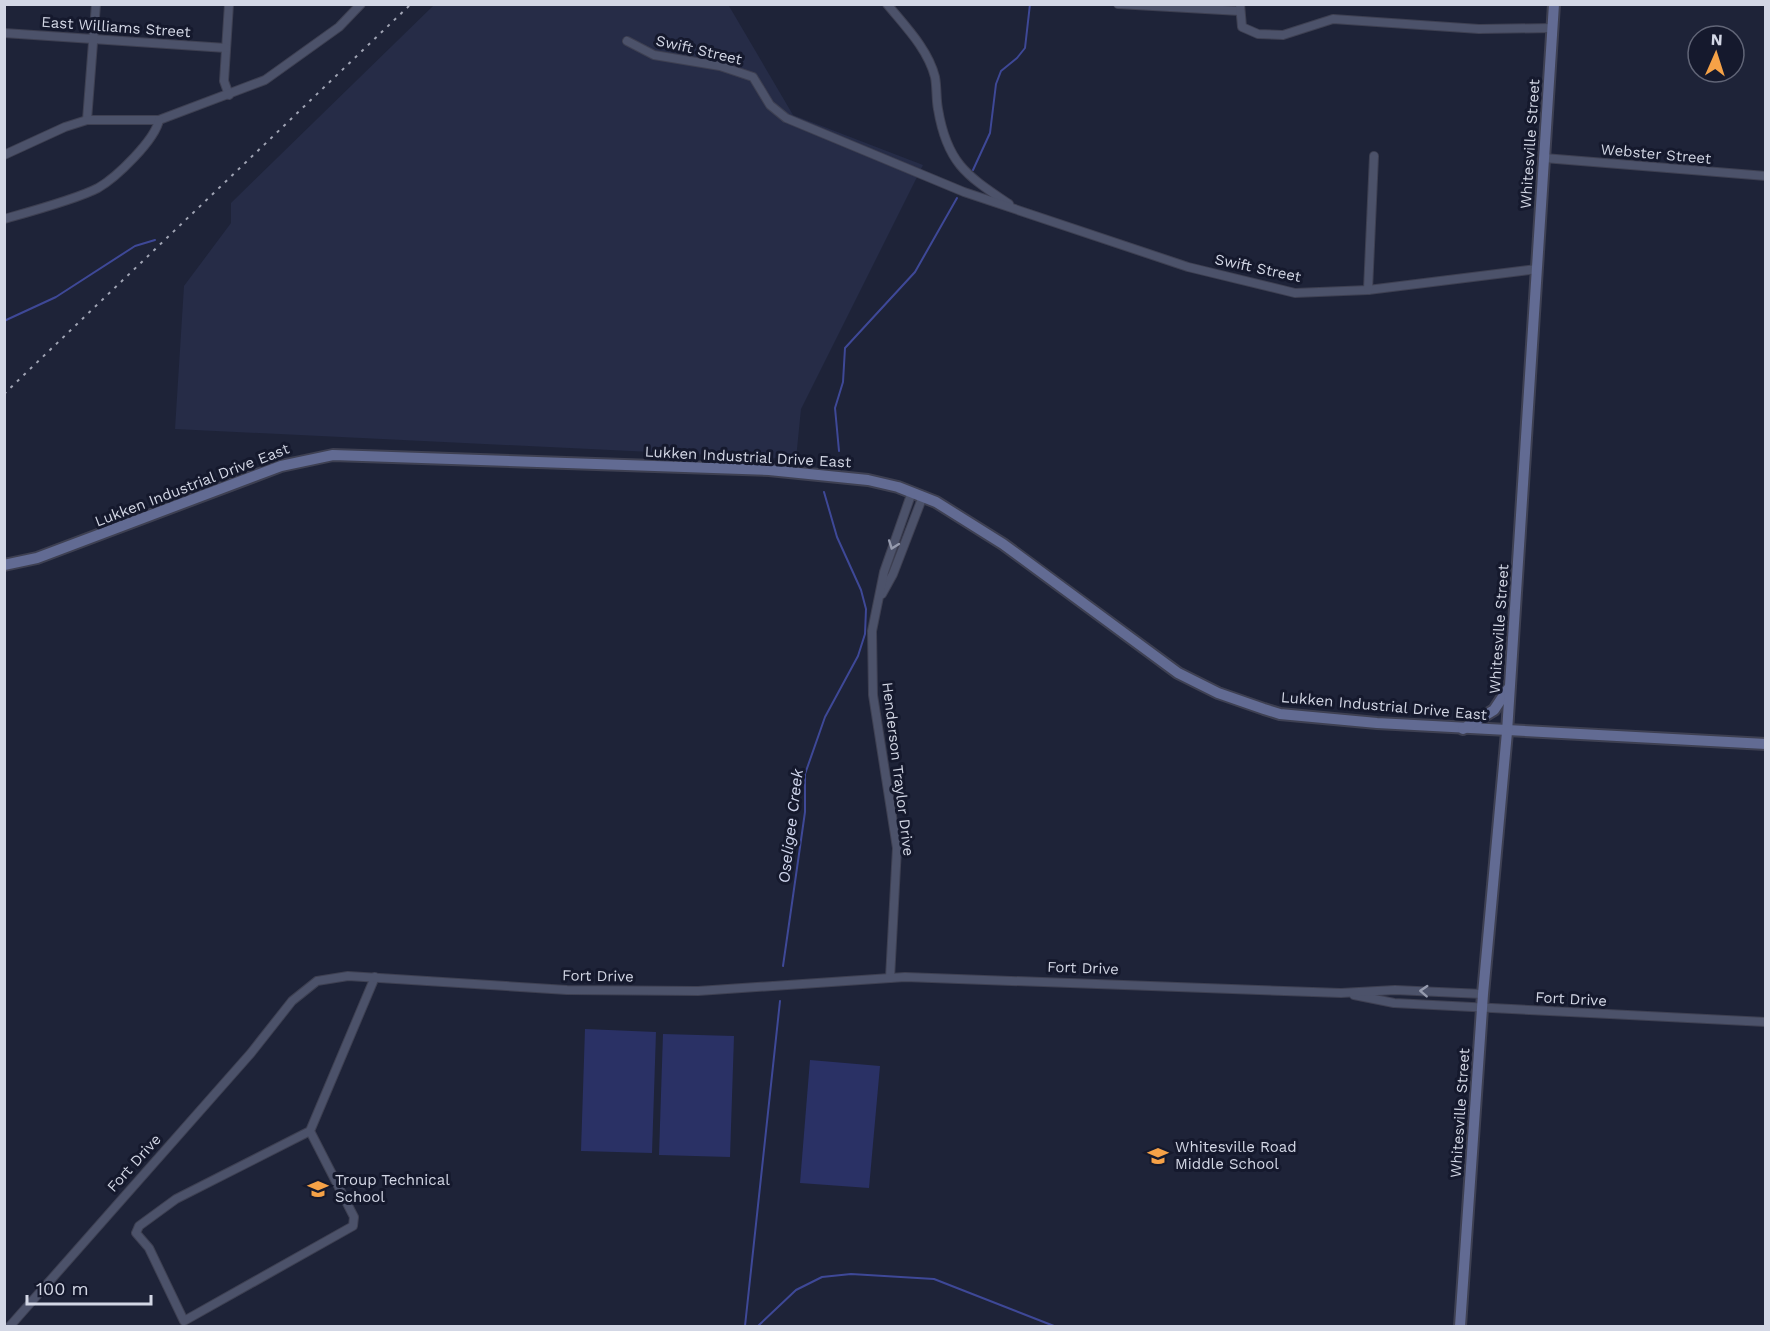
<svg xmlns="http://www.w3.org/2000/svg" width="1770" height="1331" font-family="'Work Sans',sans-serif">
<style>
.built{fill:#262c47}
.green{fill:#2a3165}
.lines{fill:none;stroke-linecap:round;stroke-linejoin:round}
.stream{stroke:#3e4897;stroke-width:2}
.minor-casing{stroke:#3e4052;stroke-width:10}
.secondary-casing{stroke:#3e4052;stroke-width:14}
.minor{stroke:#4c526a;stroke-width:8}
.secondary{stroke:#626b93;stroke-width:10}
.rail{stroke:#a0a4b4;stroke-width:2;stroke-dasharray:3 6;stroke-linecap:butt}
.oneway{stroke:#969bae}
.labels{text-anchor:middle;stroke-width:6;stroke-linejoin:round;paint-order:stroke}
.street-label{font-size:15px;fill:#d3d7e5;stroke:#15192d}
.poi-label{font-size:15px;fill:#d3d7e5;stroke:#15192d;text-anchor:start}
.water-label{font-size:16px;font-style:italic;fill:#cfd5ec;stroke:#15192d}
</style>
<rect width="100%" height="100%" fill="#1e2338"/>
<polygon class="built" points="718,4 729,6 793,115 923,165 801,409 796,459 175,429 184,286 231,223 231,203 434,5"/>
<g class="green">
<polygon points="585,1029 656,1032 652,1153 581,1151"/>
<polygon points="663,1034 734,1036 730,1157 659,1155"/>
<polygon points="810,1060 880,1066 869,1188 800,1183"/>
</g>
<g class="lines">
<g class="stream">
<polyline points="973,170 990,133 996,84 1001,71 1017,58 1025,48 1030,4"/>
<polyline points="4,321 56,297 135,246 155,240"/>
<polyline points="839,451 835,408 843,382 845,348 915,272 957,198"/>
<polyline points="783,966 805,812 805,774 825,717 858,656 865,634 866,609 861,590 837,537 824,492"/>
<polyline points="745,1326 780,1001"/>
<polyline points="758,1326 796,1290 822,1277 851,1274 934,1279 1054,1326"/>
</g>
<g class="minor-casing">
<g id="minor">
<polyline points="229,4 224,81 229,95"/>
<path d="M887 4C905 26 928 49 935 77 937 87 936 99 938 109 947 163 966 175 1009 204"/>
<polyline points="1118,4 1240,11"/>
<polyline points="1240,4 1242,27 1258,34 1283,35 1333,19 1479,29 1553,28"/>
<polyline points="4,33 226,48"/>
<polyline points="627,41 654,55 720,66 753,77 770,105 786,118 964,192 1188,267 1295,293 1368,290 1537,269"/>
<polyline points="87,120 96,4"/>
<polyline points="4,155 65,127 87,120 159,120 265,80 339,27 361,4"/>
<polyline points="1544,158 1766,176"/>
<path d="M4 219C29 212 77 199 98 188 117 177 155 140 159 120"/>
<polyline points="1368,290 1374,156"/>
<polyline points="882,594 893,574 923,496"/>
<polyline points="890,978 897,848 873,695 872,631 884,572 912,492"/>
<polyline points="1354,995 1394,1003 1766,1022"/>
<polyline points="310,1131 354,1217 353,1226 184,1321 149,1248 136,1233 139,1226 176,1199 310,1131 375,977"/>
<polyline points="10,1326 251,1053 292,1001 317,981 348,976 567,990 698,991 905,977 1341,993 1395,990 1483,994"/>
</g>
</g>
<g class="secondary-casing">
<g id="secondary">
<polyline points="4,565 37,558 281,466 333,455 769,470 868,480 898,487 936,502 1003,544 1178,673 1218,693 1264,709 1280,714 1377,723 1766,744"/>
<polyline points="1463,729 1494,710 1508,689"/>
<polyline points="1460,1326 1483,994 1507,732 1554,4"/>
</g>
</g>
<use href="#minor" class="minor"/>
<use href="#secondary" class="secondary"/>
<polyline class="rail" points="4,394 411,4"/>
</g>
<defs><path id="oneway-chevron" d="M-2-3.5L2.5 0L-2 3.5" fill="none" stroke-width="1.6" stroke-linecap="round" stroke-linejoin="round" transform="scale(1.5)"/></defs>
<g class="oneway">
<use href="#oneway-chevron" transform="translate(893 545) rotate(110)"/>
<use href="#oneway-chevron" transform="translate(1424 991) rotate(-177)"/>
</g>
<defs>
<g id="school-bare" transform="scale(1.62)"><path d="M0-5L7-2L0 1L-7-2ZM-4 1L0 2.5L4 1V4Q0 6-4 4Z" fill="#f6a247" stroke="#15192d" stroke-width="2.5" paint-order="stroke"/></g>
</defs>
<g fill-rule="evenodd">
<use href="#school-bare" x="1158" y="1156"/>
<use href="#school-bare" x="318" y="1189"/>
</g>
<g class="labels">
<g class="street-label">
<text transform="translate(116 27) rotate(4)" y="5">East Williams Street</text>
<text transform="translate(699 50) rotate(13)" y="5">Swift Street</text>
<text transform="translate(1530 144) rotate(-86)" y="5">Whitesville Street</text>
<text transform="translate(1656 154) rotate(5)" y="5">Webster Street</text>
<text transform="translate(1258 268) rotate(12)" y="5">Swift Street</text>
<text transform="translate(748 457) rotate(3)" y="5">Lukken Industrial Drive East</text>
<text transform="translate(192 485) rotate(-21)" y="5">Lukken Industrial Drive East</text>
<text transform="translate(1499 629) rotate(-86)" y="5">Whitesville Street</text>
<text transform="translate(1384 706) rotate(5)" y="5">Lukken Industrial Drive East</text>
<text transform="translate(898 769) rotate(83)" y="5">Henderson Traylor Drive</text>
<text transform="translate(1083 968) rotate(2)" y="5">Fort Drive</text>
<text transform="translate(598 976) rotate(1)" y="5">Fort Drive</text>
<text transform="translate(1571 999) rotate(3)" y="5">Fort Drive</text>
<text transform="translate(1460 1113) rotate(-86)" y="5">Whitesville Street</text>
<text transform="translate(134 1163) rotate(-48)" y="5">Fort Drive</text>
</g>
<g class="poi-label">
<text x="1175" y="1152">Whitesville Road<tspan x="1175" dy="17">Middle School</tspan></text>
<text x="335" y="1185">Troup Technical<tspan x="335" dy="17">School</tspan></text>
</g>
<g class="water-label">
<text transform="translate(790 826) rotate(-83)" y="6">Oseligee Creek</text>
</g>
</g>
<rect width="1770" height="1331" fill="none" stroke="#d3d7e5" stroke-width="12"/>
<g transform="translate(1716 54) rotate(3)"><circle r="28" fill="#15192d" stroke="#616577" stroke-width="1.5"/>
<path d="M0-4.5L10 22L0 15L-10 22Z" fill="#f6a247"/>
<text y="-9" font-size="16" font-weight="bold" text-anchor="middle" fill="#d3d7e5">N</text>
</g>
<path d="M27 1295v9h124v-9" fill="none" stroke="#d3d7e5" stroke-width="3"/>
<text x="36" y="1295" font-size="18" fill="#d3d7e5" stroke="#15192d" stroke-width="4.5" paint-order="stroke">100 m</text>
</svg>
